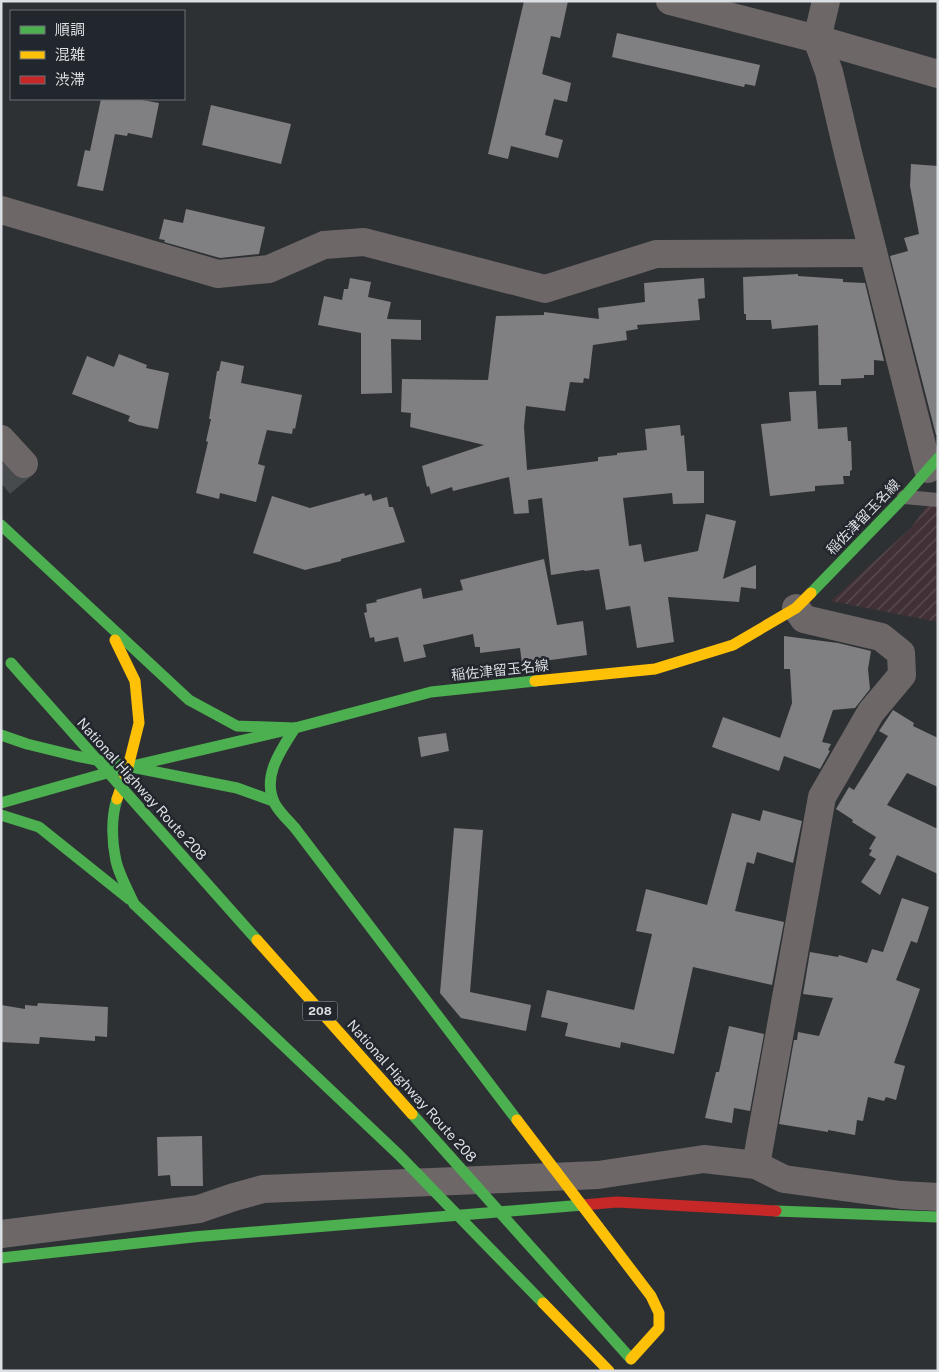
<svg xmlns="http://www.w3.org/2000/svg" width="939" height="1372" font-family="'Public Sans','Noto Sans JP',sans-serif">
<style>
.industrial{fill:url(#industrial-furrows)}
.building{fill:#807f82}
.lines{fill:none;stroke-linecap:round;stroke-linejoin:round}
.street-tunnel{stroke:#484b4e;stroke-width:28;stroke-dasharray:28 14;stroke-linecap:butt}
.lane{stroke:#6d6767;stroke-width:14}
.street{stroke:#6d6767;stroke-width:28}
.fast{stroke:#4caf50;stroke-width:11}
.slow{stroke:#ffc107;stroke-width:11}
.jam{stroke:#c62828;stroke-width:11}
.fast-bridge{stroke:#4caf50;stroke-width:11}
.slow-bridge{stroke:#ffc107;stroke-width:11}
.labels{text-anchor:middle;stroke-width:5;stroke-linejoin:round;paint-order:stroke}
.shield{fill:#22262d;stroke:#a4a7ac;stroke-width:1}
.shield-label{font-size:12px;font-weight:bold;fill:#dbdee3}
.street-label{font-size:14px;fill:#dbdee3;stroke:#22262d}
</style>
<defs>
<pattern id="industrial-furrows" width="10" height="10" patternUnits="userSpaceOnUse" patternTransform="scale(1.25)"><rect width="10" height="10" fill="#413136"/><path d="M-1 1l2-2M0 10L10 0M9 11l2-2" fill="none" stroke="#5c4e53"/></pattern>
</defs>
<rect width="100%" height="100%" fill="#2e3134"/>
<polygon class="industrial" points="938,490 938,622 831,601 912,527"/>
<g class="building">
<polygon points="524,1 568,1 560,38 551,36 542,74 571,83 567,102 554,99 545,135 563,140 558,158 511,146 508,159 488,154"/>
<polygon points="617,33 760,65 755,86 745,84 744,87 612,57"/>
<polygon points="101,99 136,99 159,103 152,138 128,133 127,136 115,134 103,191 77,186 85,150 90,151"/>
<polygon points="211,105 291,124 281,164 202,145"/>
<polygon points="911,164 938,166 938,435 936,435 890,256 908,251 904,238 919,234 910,186"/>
<polygon points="186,209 265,227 259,254 220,258 164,242 165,240 159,239 164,219 183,223"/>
<polygon points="798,274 798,276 843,279 843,282 865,283 884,361 874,360 874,375 864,375 864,378 841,379 841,385 819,385 818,325 772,329 771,320 746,320 746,314 744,314 743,277"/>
<polygon points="350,278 371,282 368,297 391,302 387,319 421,320 421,340 391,339 392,393 361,394 361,333 318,325 324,296 342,300 344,289 348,289"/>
<polygon points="704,278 705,298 698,299 700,320 637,325 638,329 626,331 627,340 593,345 589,379 584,378 583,383 570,382 565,411 526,406 524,427 527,470 598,461 598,457 617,455 617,453 647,450 645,429 680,425 681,436 684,435 687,471 704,471 704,503 673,504 672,493 623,498 629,546 641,544 644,562 698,551 706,514 736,521 723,579 756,565 756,589 741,587 739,602 668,597 674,642 637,648 630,606 606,610 599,569 585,571 584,570 551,575 542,498 528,500 529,513 514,514 509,477 453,491 452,487 431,494 429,486 427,487 422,466 484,445 410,427 411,413 401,412 402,379 488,380 496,316 544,315 544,312 599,319 598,308 645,302 644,283"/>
<polygon points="119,354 147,365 146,368 169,373 158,429 138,425 128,421 130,416 72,394 87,356 114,367"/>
<polygon points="221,361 244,366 241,383 302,395 295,429 293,428 292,434 267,430 258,464 265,466 256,502 220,493 219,499 196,493 208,442 206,441 211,419 209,419 217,371 219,371"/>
<polygon points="816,391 818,429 847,427 848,441 851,441 852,470 850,471 850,476 843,476 844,484 815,486 815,491 770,496 761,424 791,421 789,392"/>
<polygon points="364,493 365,496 371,494 373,501 387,497 389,507 393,507 405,542 341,559 341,561 305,570 253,553 272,496 310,508"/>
<polygon points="544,559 557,625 583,621 587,655 522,664 520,648 480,653 480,647 475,647 473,634 423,645 426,657 404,662 398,637 375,642 374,637 370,638 364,613 367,612 366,604 377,602 376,600 421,588 423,599 463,590 460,580"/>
<polygon points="784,636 838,643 871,651 868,669 870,689 855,708 833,710 822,742 831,744 828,750 830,751 820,769 784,756 779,771 712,747 723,717 780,738 792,703 790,669 784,669"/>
<polygon points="893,710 914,723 913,726 938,738 938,787 907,773 887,805 938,829 938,874 897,855 880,895 861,882 876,859 869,855 872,850 869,849 876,837 852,822 853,820 836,809 849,787 854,790 888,736 879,731"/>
<polygon points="446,733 449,751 421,757 418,737"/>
<polygon points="763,810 802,821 793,863 757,852 754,864 747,862 735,911 784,922 772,985 693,967 674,1054 621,1042 620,1048 565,1036 568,1023 541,1017 547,990 634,1010 652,934 636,931 646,889 707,905 732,813 760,821"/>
<polygon points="454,828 483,830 470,992 531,1005 526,1031 461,1018 440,993"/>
<polygon points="902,898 929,907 917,943 911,941 896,980 920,989 894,1063 905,1066 896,1100 886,1097 884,1101 868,1097 863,1121 857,1120 855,1135 828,1130 828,1132 779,1124 794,1040 797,1040 798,1032 819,1036 833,998 803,994 810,952 838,957 839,955 867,963 872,949 883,952"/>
<polygon points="38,1003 108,1007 107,1037 95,1036 95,1041 40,1037 39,1044 1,1042 1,1005 25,1009 25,1005 37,1006"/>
<polygon points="729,1026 764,1034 750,1111 734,1108 732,1123 705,1118 716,1072 719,1072"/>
<polygon points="202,1136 203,1186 171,1186 170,1175 158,1176 157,1137"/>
</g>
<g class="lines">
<polyline class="street-tunnel" points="1,483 24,464"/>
<polyline class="lane" points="904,497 938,500"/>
<g class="street">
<polyline points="670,1 817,39 938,74"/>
<polyline points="826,1 817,39 829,72 848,153 928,469"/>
<polyline points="1,210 218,274 269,269 324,245 364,242 545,289 656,254 873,253"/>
<polyline points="1,439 24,464"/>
<polyline points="756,1165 822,797 871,712 902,675 901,653 881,637 804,619 796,608"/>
<polyline points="1,1234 199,1209 234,1197 263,1189 598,1175 704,1159 756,1165 784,1179 901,1195 938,1197"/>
</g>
<g class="fast">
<polyline points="1,525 189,700 237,726 295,728"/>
<polyline points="811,593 904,497 938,458"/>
<path d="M295 728C281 750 261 777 275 804 280 813 288 820 295 828"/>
<polyline points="1,735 27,744 76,756 237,788 273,801"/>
<path d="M117 799C111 818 112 842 116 861 119 875 128 890 134 904"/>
<polyline points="1,803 128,767 295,728 431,692 535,681"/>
<polyline points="1,815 39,827 129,899"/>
<polyline points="776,1211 938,1217"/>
<polyline points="1,1258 193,1237 583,1205"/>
</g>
<g class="slow">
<polyline points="115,640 135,681 139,723 128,767 117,799"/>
<polyline points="535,681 655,669 733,645 796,608 811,593"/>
</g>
<polyline class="jam" points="583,1205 617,1202 776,1211"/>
<g class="fast-bridge">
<polyline points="11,663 257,940"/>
<polyline points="295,828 517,1120"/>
<polyline points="134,904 399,1155 543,1303"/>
<polyline points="412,1114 631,1359"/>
</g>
<g class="slow-bridge">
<polyline points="257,940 412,1114"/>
<polyline points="517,1120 651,1296 659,1313 659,1328 631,1359"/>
<polyline points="543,1303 609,1371"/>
</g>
</g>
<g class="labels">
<rect class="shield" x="302.5" y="1001.5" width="35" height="19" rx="4"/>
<g class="shield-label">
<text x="320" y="1015">208</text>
</g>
<g class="street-label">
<text transform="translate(863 517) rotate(-46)" y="5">稲佐津留玉名線</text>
<text transform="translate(500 670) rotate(-6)" y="5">稲佐津留玉名線</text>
<text transform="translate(142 789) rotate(48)" y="5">National Highway Route 208</text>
<text transform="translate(412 1091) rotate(48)" y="5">National Highway Route 208</text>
</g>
</g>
<rect width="939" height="1372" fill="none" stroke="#dbdee3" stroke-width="5"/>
<rect x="10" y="10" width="175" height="90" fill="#22262d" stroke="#6c7076"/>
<rect x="20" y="26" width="25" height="8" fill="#4caf50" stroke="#6c7076"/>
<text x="55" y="35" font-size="15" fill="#dbdee3">順調</text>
<rect x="20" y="51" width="25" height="8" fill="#ffc107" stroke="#6c7076"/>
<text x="55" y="60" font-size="15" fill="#dbdee3">混雑</text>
<rect x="20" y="76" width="25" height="8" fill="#c62828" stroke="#6c7076"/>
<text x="55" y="85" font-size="15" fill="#dbdee3">渋滞</text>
</svg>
